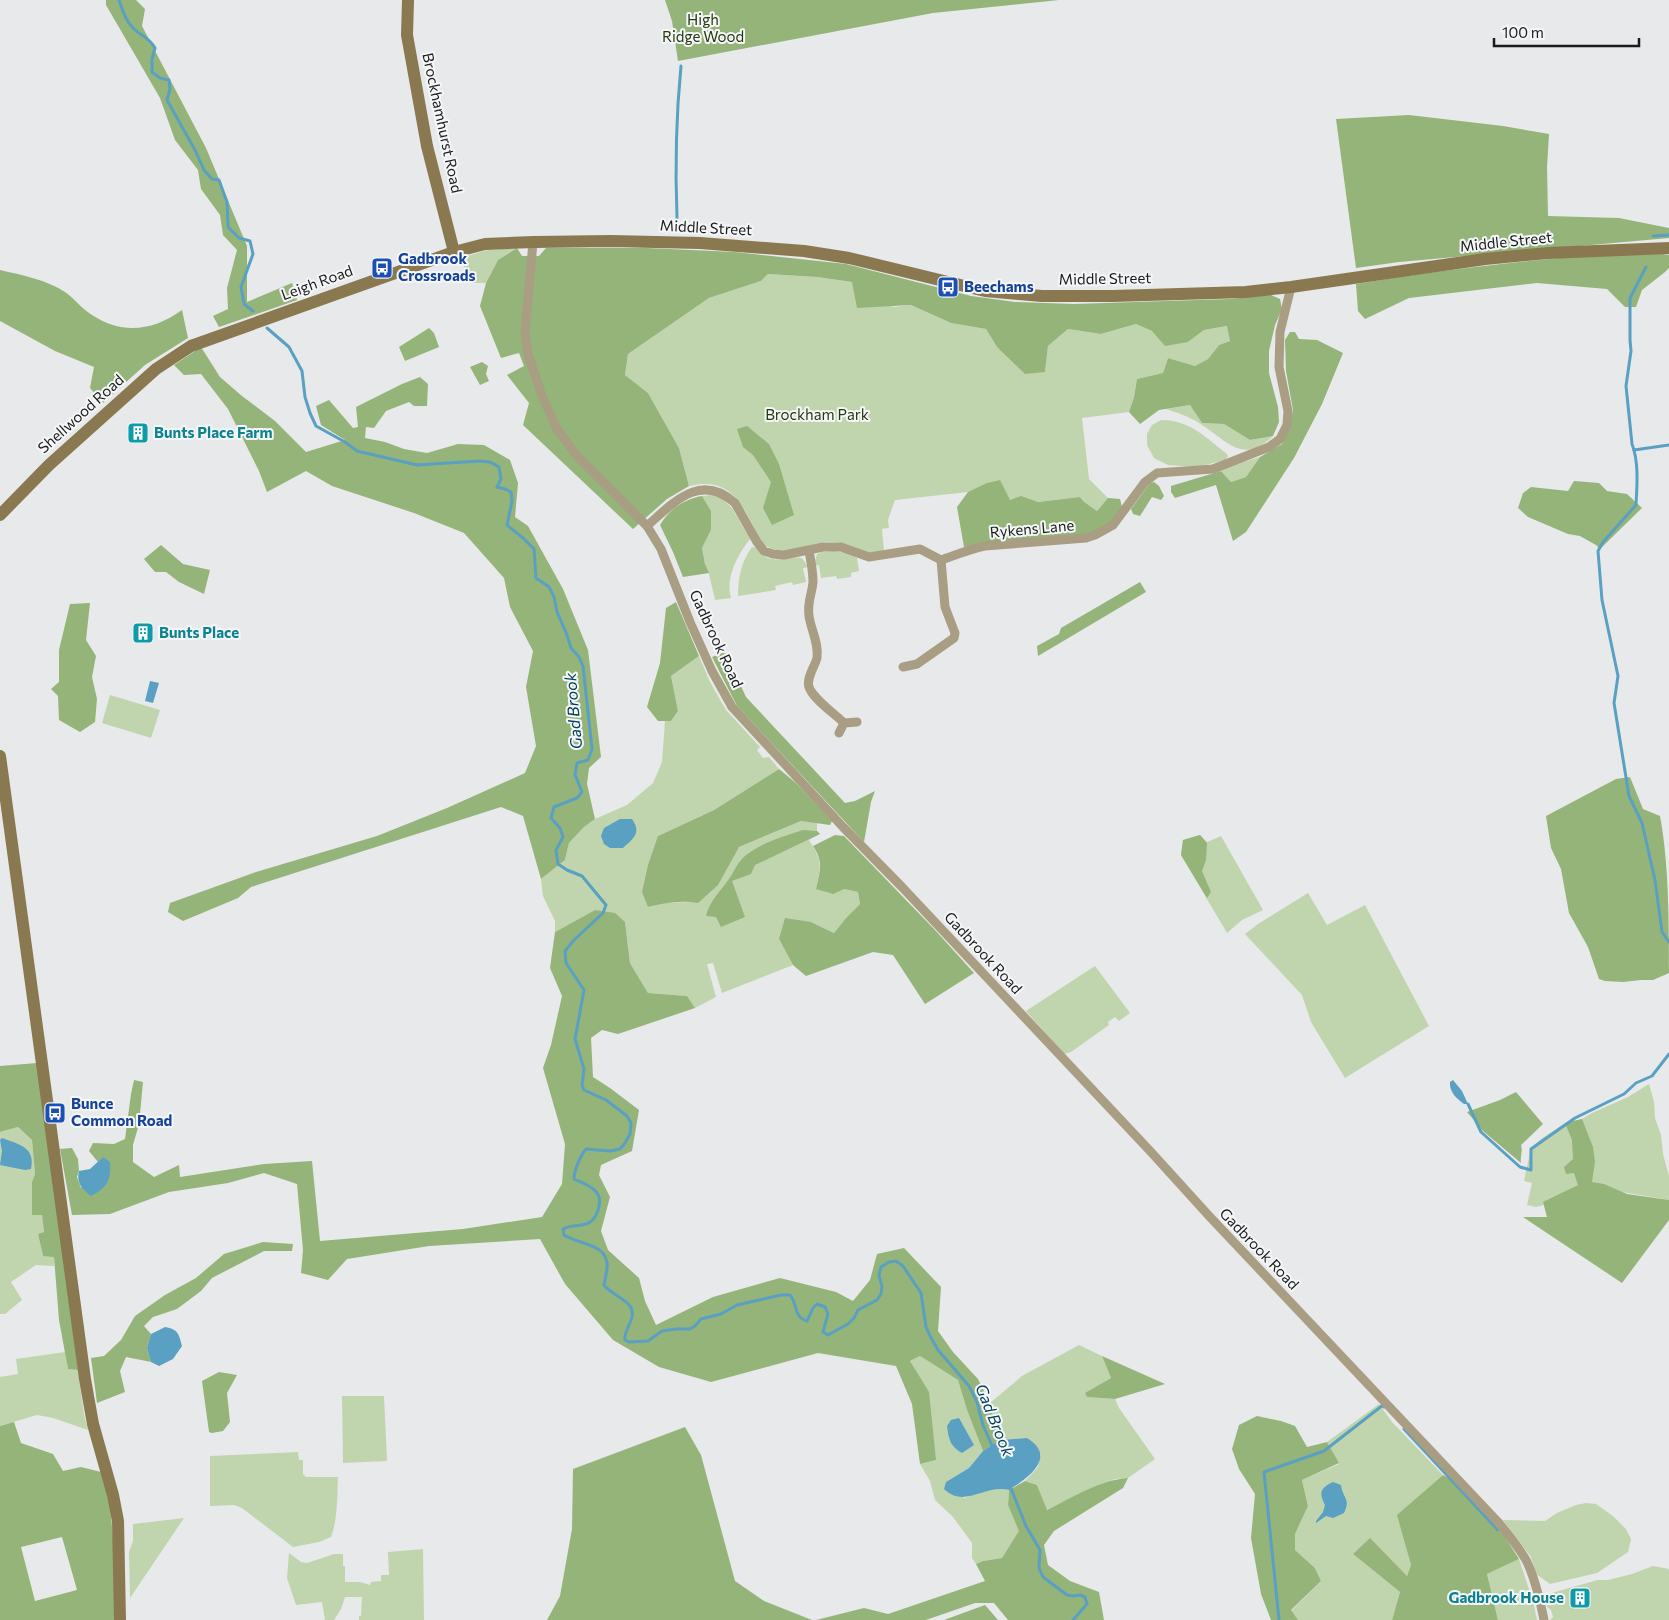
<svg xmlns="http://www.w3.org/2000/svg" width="1669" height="1620" font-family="Commissioner,sans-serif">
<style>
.green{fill:#c0d5ae}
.forest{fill:#95b479;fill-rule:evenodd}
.water{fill:#59a0c3}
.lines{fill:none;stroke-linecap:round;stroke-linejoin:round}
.stream{stroke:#59a0c3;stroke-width:3}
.street{stroke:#a99d83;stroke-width:9}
.secondary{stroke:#8a7851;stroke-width:12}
.labels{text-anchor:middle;stroke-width:4;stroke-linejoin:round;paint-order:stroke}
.park-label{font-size:15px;fill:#25390e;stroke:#f5f6f8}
.street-label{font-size:15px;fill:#1a1b1b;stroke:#f5f6f8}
.transit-label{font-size:15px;font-weight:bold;fill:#164399;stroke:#f5f6f8;text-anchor:start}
.culture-label{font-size:15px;font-weight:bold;fill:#0d838f;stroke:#f5f6f8;text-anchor:start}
.water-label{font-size:16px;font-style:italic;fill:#004159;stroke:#f5f6f8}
</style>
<rect width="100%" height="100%" fill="#e8e9ea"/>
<g class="green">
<polygon points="517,248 498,260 486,283 472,283 460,258 488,250"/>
<path d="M768 274 817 277 852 282 893 307 911 305 951 323 986 329 997 347 1045 372 1048 346 1068 329 1101 334 1136 324 1152 331 1188 342 1204 330 1228 326 1230 341 1219 345 1208 359 1195 366 1168 358 1163 373 1137 379 1134 397 1129 412 1082 418 1089 479 1108 498 1097 511 1083 501 1080 497 1038 502 1021 497 1009 500 999 480 968 492 895 500 888 520 889 528 882 529 884 551C878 551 870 553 865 552 861 551 858 548 854 547 845 543 834 541 825 542 808 544 785 556 768 547 762 544 758 535 755 529 739 499 728 477 689 486L679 448 648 393 625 375 628 354 709 298 761 281Z"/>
<path d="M1190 405 1202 423 1224 424 1250 440 1273 436C1242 466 1227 440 1199 423 1188 416 1178 413 1166 409Z"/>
<path d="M1161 420C1190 420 1205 437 1227 454L1228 457 1225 460 1197 467 1168 465 1154 458 1147 445V434L1152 425Z"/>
<polygon points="1260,457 1246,477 1231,482 1221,471 1236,464"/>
<path d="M712 495 723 499 732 508 750 539C738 554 725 578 731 598L715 600 709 574 705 564 702 548 711 530V512L702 496Z"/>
<path d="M752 547 757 548C769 568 785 555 802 558L808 567 803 568 806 582 793 585 792 582 775 586 776 590 738 596C738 578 741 562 752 547Z"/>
<polygon points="834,551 847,553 857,558 859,571 851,573 851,577 837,579 836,576 821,578 819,565 814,566 817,554 822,552"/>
<path d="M699 656 710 682 726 710 760 747 757 750 763 758 769 757 779 769 714 810 658 836 648 907 664 903 690 902 739 847 801 821 817 822V831L820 834 809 840C823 862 821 864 816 889H844L858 892 860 904 846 918 834 933 811 922 779 939 793 965 722 993 713 963 707 964 716 997 695 1008 686 996 648 993 630 963 625 922 595 910 555 932V921L543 896 541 879 565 860 569 843 584 827 595 819 627 805 653 783 662 762 665 721H671L678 711 671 676Z"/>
<polygon points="110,695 160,710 151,738 102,723"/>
<polygon points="1200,835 1207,842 1221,836 1263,910 1242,920 1227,933 1181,855 1183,840"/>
<polygon points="1308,893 1327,925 1365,905 1429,1026 1345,1078 1311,1022 1302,995 1245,934 1258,924"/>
<polygon points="1095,966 1130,1013 1119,1021 1115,1017 1108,1022 1109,1025 1071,1052 1064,1054 1026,1011"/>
<polygon points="1649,1084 1654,1102 1655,1118 1661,1135 1663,1154 1669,1176 1669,1200 1622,1192 1543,1203 1544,1205 1536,1207 1527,1205 1532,1183 1524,1181 1531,1148 1541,1139 1565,1123 1582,1119 1592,1113 1628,1097"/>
<polygon points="18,1127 32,1140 35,1174 32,1182 32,1215 42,1215 44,1232 38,1234 43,1256 54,1256 54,1266 36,1265 11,1282 22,1300 5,1314 0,1314 0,1132"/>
<polygon points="1079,1345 1102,1356 1111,1378 1086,1393 1087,1397 1115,1399 1119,1408 1155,1459 1128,1478 1115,1479 1097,1486 1046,1510 1037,1485 1025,1481 1038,1467 1041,1454 1027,1438 999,1440 990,1403 1022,1376"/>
<polygon points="65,1352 68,1369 78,1370 84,1414 88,1430 53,1418 37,1415 0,1426 0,1377 18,1374 16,1359"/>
<path d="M920 1356 958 1380 967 1410 983 1451 969 1468 946 1482 964 1498C979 1493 994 1486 1009 1490L1008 1505 1020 1531 1002 1558 983 1561 976 1564 972 1558V1543L953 1517 935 1500 930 1481 920 1464 936 1460 910 1361Z"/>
<polygon points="342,1396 384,1396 387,1461 343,1463"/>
<polygon points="1379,1404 1392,1422 1443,1475 1398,1515 1411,1565 1407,1576 1370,1539 1353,1554 1400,1592 1392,1620 1298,1620 1291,1611 1321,1581 1315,1568 1295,1550 1295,1534 1308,1506 1302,1480 1339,1464 1327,1442"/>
<path d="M298 1452 299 1460H303V1474L306 1477H338C337 1497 338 1518 331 1537L319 1542 293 1547 242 1508 234 1505 210 1506V1456Z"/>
<polygon points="1586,1503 1596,1504 1613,1516 1626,1529 1631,1539 1628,1552 1597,1573 1550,1584 1536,1574 1531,1557 1503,1520 1545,1521 1557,1513 1576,1505"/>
<polygon points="184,1518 130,1598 129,1552 133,1541 133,1524"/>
<polygon points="423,1549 424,1620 359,1620 359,1616 361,1616 362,1597 345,1597 341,1609 334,1620 325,1620 322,1602 296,1605 287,1578 289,1553 301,1562 307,1563 334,1554 343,1554 343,1566 345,1566 345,1582 360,1582 370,1585 371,1582 381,1581 381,1575 389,1575 388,1552"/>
<polygon points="1519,1559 1533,1601 1537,1620 1498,1620 1487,1574"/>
<polygon points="1653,1566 1669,1569 1669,1620 1550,1620 1553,1617 1551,1610 1547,1607 1546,1598 1548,1594 1598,1580 1608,1580 1632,1574"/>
</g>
<g class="forest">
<polygon points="106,0 136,0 145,9 142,26 206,148 247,246 247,302 292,283 297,300 219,327 213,316 228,309 227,288 237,250 223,235 220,215 201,189 198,170 175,140 160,98 106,5"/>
<polygon points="665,0 1059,0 933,13 678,61 672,21"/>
<polygon points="1409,115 1503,126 1549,134 1547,167 1548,216 1619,218 1669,228 1669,238 1399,262 1356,268 1336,119"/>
<polygon points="517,248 522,256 539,256 546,248 647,248 735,252 846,264 971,296 1015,302 1074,304 1166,301 1230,299 1271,295 1280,299 1282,309 1275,325 1269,351 1269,373 1278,407 1279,422 1273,436 1250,440 1224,424 1202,423 1190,405 1159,410 1140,424 1129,412 1134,397 1137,379 1163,373 1168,358 1195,366 1208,359 1219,345 1230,341 1227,326 1204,330 1188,342 1165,346 1152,331 1136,324 1101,334 1068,329 1048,346 1045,372 1025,374 997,347 986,329 951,323 911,305 857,308 852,282 817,277 768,274 761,281 709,298 628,354 625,375 648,393 679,448 689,486 667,499 633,529 523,425 529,403 507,375 524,366 519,353 501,358 480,306 486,283 498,260"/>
<path d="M1644 251 1669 255V268L1665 272 1642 290 1636 307H1625L1607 289 1537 283 1409 298 1365 319 1358 311 1356 284C1452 268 1548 258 1644 251Z"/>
<path d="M0 270C22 275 47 280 65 292 75 299 82 309 92 315 122 335 153 331 182 310L188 338 145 365 103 403 90 388 94 367 55 351 0 321Z"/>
<polygon points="429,328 434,333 439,347 405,361 399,347"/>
<polygon points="1290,332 1295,332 1299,339 1317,340 1343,353 1322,404 1294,458 1246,532 1233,541 1216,485 1175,498 1171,492 1171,486 1221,471 1231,482 1246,477 1260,457 1282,444 1290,427 1293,410 1286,371 1285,340"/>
<polygon points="201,347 220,377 242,396 275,421 306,452 345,440 321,425 316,406 329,400 353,428 358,427 356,407 402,384 420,377 428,384 427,406 414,406 409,402 386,411 374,428 366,427 365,438 385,442 404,449 427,453 458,444 484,445 510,460 518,483 515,517 528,526 563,589 588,650 601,757 589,768 587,784 595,819 584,827 569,843 565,860 541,879 523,816 501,807 251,887 238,898 183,921 168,912 170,903 256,872 377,836 447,808 525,773 536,746 526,687 533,651 510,607 504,578 464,533 414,513 332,486 306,471 267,492 259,471 228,409 201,374 184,375 174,365"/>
<polygon points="482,362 488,366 486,374 489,381 480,385 470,367"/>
<polygon points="747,426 769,444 779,464 794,515 772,525 763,508 771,482 753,455 743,447 737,429"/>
<polygon points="1000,480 1010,500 1021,496 1038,502 1080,497 1083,501 1097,511 1108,498 1120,499 1122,507 1110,523 1089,534 964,547 957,507 968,492 987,483"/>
<polygon points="1574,481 1599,483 1607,491 1627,494 1642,508 1600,549 1596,545 1580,536 1568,534 1528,517 1518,508 1523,493 1531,487 1568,491"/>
<polygon points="1154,482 1159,486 1164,496 1161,500 1152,497 1140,516 1133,514 1131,509 1150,483"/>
<path d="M702 496 711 511V530L702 548 705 564 709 573 683 577 673 552 660 525C669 509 685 499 702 496Z"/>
<polygon points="161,545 183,564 210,570 204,594 179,582 166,572 155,572 144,559"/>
<polygon points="1140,582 1146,592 1038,656 1037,646 1059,634 1061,628"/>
<polygon points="676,602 699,656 671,676 678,711 671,721 658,721 647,707 660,663 666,608"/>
<polygon points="90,603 86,640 96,656 92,677 97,699 95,722 80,732 59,720 58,696 51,689 59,682 59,650 70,604"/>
<polygon points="725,652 746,697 845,803 855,801 875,791 871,802 864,842 737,706 712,657"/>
<path d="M779 769 796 783 832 821 830 825 801 821 739 847 718 885 698 903C681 900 664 903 648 907L642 892 648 865 658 836 714 810Z"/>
<path d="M1630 777 1643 809 1660 816C1669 864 1669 923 1669 973L1653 980H1641L1623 982 1605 981 1599 979 1588 947 1569 913 1561 869 1551 848 1546 816 1616 779Z"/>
<path d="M803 830 817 831 820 834 755 865 751 874 732 881 745 917 721 927 716 917 706 916C710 901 717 895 726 883 732 876 735 867 741 860 754 845 784 836 803 830Z"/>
<path d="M835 835 844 836 935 930 974 973 925 1004 893 955 873 952 806 976 793 965 779 939 785 918 811 922 834 933 846 918 860 904 858 892 844 889 833 894 816 889C820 871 824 862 813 846Z"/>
<polygon points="1200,835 1207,843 1206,860 1202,871 1211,892 1207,898 1181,855 1183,840"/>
<polygon points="595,910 615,913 625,922 630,963 648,993 687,996 695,1008 618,1034 602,1030 591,1038 593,1077 610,1088 639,1110 632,1151 601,1165 599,1175 610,1197 601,1231 608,1250 639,1278 645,1301 656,1325 713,1297 780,1278 836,1292 853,1301 870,1280 877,1254 904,1248 941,1287 938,1331 953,1352 978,1379 990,1403 999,1440 983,1451 967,1410 958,1380 920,1356 910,1361 929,1392 936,1460 920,1464 912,1404 896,1366 818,1353 711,1382 659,1367 613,1340 565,1284 540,1239 429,1246 347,1259 328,1280 301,1273 303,1250 297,1184 264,1173 228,1183 169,1192 110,1214 72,1215 60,1149 72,1148 78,1159 79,1171 77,1177 81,1188 103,1157 98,1162 89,1151 93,1143 114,1144 125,1139 131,1094 134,1080 143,1082 139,1124 133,1145 133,1162 154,1177 179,1165 180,1177 264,1164 312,1161 320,1241 463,1229 542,1217 562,1184 565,1144 543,1068 551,1045 562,996 550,968 555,932"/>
<polygon points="37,1063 65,1267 78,1370 68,1369 59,1320 54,1257 43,1256 38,1234 44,1232 42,1215 32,1215 32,1182 35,1174 32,1140 18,1127 0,1132 0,1066"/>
<path d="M1516 1092 1543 1124 1521 1145C1523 1151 1520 1156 1521 1163L1483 1131 1467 1112 1500 1100Z"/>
<polygon points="1582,1119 1593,1147 1595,1162 1592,1182 1604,1184 1627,1194 1669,1200 1669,1220 1622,1283 1523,1217 1547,1217 1543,1202 1578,1185 1574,1173 1566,1174 1564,1167 1573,1159 1572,1140 1565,1123"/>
<polygon points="263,1242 293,1244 292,1251 264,1251 212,1278 201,1291 177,1309 153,1317 144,1326 151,1334 147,1348 151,1362 126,1357 120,1371 125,1392 97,1403 91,1358 104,1356 121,1340 135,1316 165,1295 196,1278 224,1254"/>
<polygon points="1102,1356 1165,1384 1115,1399 1087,1397 1085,1393 1111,1378"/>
<polygon points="219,1372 237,1375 227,1393 230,1422 223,1431 212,1433 209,1432 202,1381"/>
<polygon points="1257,1416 1281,1421 1295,1426 1307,1447 1327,1442 1339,1463 1302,1480 1308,1506 1295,1534 1295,1550 1315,1568 1321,1581 1291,1610 1298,1620 1271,1620 1261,1594 1251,1538 1255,1494 1239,1469 1232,1449 1239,1425"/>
<path d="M14 1422 21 1443 53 1454 63 1471 81 1467 101 1472 110 1504 114 1550V1620H0V1426ZM62 1537 77 1590 35 1601 21 1547Z"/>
<polygon points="685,1427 701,1455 735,1581 764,1601 812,1620 547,1620 560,1596 572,1529 573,1469"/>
<polygon points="1443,1475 1454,1481 1505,1537 1519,1559 1487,1574 1498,1620 1392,1620 1400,1592 1353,1554 1370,1538 1407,1576 1411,1565 1397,1515"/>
<path d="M1128 1478 1123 1488 1054 1531 1044 1545 1048 1565 1070 1581 1099 1592 1104 1620H1008L994 1603H975L926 1620H816L864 1608 888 1614 985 1581 976 1564 983 1561 1002 1558 1019 1531 1008 1505 1009 1490 1025 1481 1037 1485 1047 1510C1073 1497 1100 1480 1128 1478Z"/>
<polygon points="985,1605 998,1620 944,1620"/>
</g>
<g class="water">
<polygon points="150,681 159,683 153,703 145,701"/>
<path d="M620 819H632C642 833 633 839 623 848H610L604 844 601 836 604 828Z"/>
<path d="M1453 1080 1462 1091 1468 1104H1464C1457 1099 1449 1092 1450 1082Z"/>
<path d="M2 1138C18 1144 36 1147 31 1169L25 1170 0 1165 2 1151 0 1140Z"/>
<path d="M103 1157 110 1162C111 1180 108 1187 91 1196 82 1189 76 1183 79 1171L90 1169Z"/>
<path d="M165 1327C178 1329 179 1334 182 1346L173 1359 159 1366 151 1362 147 1348 151 1334Z"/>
<path d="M959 1418 974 1445 962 1453C950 1446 949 1440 947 1426L951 1420Z"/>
<path d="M1027 1438C1058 1457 1028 1478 1009 1490 984 1484 965 1509 944 1489L946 1482 969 1468 983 1451 999 1440Z"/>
<path d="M1333 1482 1341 1485C1343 1499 1351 1499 1344 1513L1333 1518 1326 1516 1316 1523V1521L1323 1512 1325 1505C1319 1493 1320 1488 1333 1482Z"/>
</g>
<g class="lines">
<g class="stream">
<path d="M119 0C122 10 126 22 134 29 142 37 148 36 155 48L152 59V72L160 78 169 80 170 89 167 100 195 150 204 170 212 179 219 180 227 202 228 227 239 238 250 241 253 254 241 287 244 304 253 311"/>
<path d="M677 218C675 167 676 117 681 66"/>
<polyline points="1653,236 1669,235"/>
<path d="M1646 267 1630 298V340L1631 351 1626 386 1632 444C1639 462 1637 486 1636 505L1603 542 1598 551 1602 600 1618 676 1614 703 1629 796 1642 823 1655 880 1662 932 1669 942"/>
<path d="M267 328 289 347 302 371 305 397 310 413 316 426 345 442 357 451 417 465 480 461 490 462 499 467 501 479 497 487 505 489 511 492 512 501 507 525 523 538 534 549 536 578 549 587 554 597 557 612 567 635 571 648 579 657 583 666 592 749 588 760 577 763 575 775 582 792 577 798 554 807 551 818 560 828 563 837 556 850 558 864 567 870 582 876 606 905 603 913 574 940 565 951 566 963 584 990 575 1039 584 1069 582 1085 584 1090 606 1100 627 1116 631 1123 630 1134 625 1143 620 1149 610 1151 586 1149C580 1156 574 1171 574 1179 591 1186 606 1192 597 1213 595 1218 592 1222 586 1224 578 1227 571 1224 563 1229L564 1235C579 1245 610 1243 607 1269 606 1275 605 1280 604 1285 613 1297 636 1301 632 1317 630 1326 624 1331 625 1340L629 1342 648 1341 662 1331 676 1329H690L695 1326 701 1319 721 1314 737 1305 781 1295H790C798 1304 793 1317 807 1321L813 1308 817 1304 825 1307 828 1314 823 1332 828 1335 848 1324 854 1318 858 1310 877 1300 881 1294 882 1287 879 1275 881 1267 889 1262 896 1261 903 1266 921 1293 926 1327 930 1336 938 1350 969 1386 977 1402 983 1425 993 1448"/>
<polyline points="1634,450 1669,445"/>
<polyline points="1468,1104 1481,1132 1520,1167 1531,1170 1531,1149 1575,1118 1624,1094 1636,1083 1652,1076 1669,1054"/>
<polyline points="1404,1429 1498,1530"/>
<polyline points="1010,1486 1026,1526 1040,1550 1039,1568 1043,1577 1067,1595 1074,1596 1080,1595 1085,1597 1087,1604 1073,1620"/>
<polyline points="1279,1620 1264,1472 1324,1451 1383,1405 1384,1407"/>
</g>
<g class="street">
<path d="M533 242 525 334 528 354 542 396 557 429 578 457 647 526 661 549 690 622 712 671 732 707 843 827 902 887 1151 1152 1210 1217 1498 1522C1508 1534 1518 1546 1526 1560 1535 1578 1540 1600 1544 1620"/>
<path d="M647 526C674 502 701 472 735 503L757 542 764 551 773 554 784 555 823 547H841L869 557 920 549 941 560C956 555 970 549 985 546L1086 538 1095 535 1113 525 1145 482 1157 473 1213 469 1269 447 1280 439 1287 425 1288 411 1279 367 1280 332 1291 287"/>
<path d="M809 551C811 561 813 572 813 582 812 595 807 601 809 616 811 630 819 643 817 658 815 666 806 678 809 687 813 699 835 714 844 723"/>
<polyline points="903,667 917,664 954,638 955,633 945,607 941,560"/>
<polyline points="839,733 844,723 857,722"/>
</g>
<g class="secondary">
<polyline points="408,0 407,35 427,146 454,252"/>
<polyline points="0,515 49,465 156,369 191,346 454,252 485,244 533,242 611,241 700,243 804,251 849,258 985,291 1042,296 1113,296 1246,292 1291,287 1485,259 1548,253 1669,248"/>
<polyline points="0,756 85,1379 93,1424 113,1495 118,1521 120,1620"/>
</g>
</g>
<defs>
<g id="bus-square" transform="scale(1.125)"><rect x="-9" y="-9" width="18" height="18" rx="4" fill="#1a4fb4" stroke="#f5f6f8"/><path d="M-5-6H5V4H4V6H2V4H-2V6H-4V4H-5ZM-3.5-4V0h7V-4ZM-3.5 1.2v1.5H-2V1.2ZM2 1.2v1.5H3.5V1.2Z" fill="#fff"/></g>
<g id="building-square" transform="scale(1.125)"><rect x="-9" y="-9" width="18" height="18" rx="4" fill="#0f9aa8" stroke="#f5f6f8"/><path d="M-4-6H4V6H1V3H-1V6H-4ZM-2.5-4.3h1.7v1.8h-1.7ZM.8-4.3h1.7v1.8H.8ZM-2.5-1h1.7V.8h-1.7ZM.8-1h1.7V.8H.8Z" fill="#fff"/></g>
</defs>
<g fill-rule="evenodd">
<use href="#bus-square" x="382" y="268"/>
<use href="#bus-square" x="948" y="287"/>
<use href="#building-square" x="138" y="433"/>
<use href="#building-square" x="143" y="633"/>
<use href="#bus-square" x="55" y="1113"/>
<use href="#building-square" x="1580" y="1598"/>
</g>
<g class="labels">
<g class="park-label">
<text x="703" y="25">High<tspan x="703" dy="17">Ridge Wood</tspan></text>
<text x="817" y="420">Brockham Park</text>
</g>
<g class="street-label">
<text transform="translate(442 123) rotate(78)" y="5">Brockhamhurst Road</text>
<text transform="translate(706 228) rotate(3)" y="5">Middle Street</text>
<text transform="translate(1506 242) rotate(-6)" y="5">Middle Street</text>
<text transform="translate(1105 279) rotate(-1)" y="5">Middle Street</text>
<text transform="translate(317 283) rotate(-20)" y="5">Leigh Road</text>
<text transform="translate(81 414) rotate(-42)" y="5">Shellwood Road</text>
<text transform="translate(1032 529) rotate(-5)" y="5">Rykens Lane</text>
<text transform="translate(716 639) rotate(65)" y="5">Gadbrook Road</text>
<text transform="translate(983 953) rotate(47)" y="5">Gadbrook Road</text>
<text transform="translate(1259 1249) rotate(46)" y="5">Gadbrook Road</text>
</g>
<g class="transit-label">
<text x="398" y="264">Gadbrook<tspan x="398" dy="17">Crossroads</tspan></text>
<text x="964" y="292">Beechams</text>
<text x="71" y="1109">Bunce<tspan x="71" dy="17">Common Road</tspan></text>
</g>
<g class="culture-label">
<text x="154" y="438">Bunts Place Farm</text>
<text x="159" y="638">Bunts Place</text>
<text x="1564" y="1603" text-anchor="end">Gadbrook House</text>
</g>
<g class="water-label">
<text transform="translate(573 711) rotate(-95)" y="6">Gad Brook</text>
<text transform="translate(995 1420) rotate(68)" y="6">Gad Brook</text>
</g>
</g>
<path d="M1494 38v8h145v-8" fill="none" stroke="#1a1b1b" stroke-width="2.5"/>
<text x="1502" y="38" font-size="15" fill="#1a1b1b" stroke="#f5f6f8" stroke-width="4" paint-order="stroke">100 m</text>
</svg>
